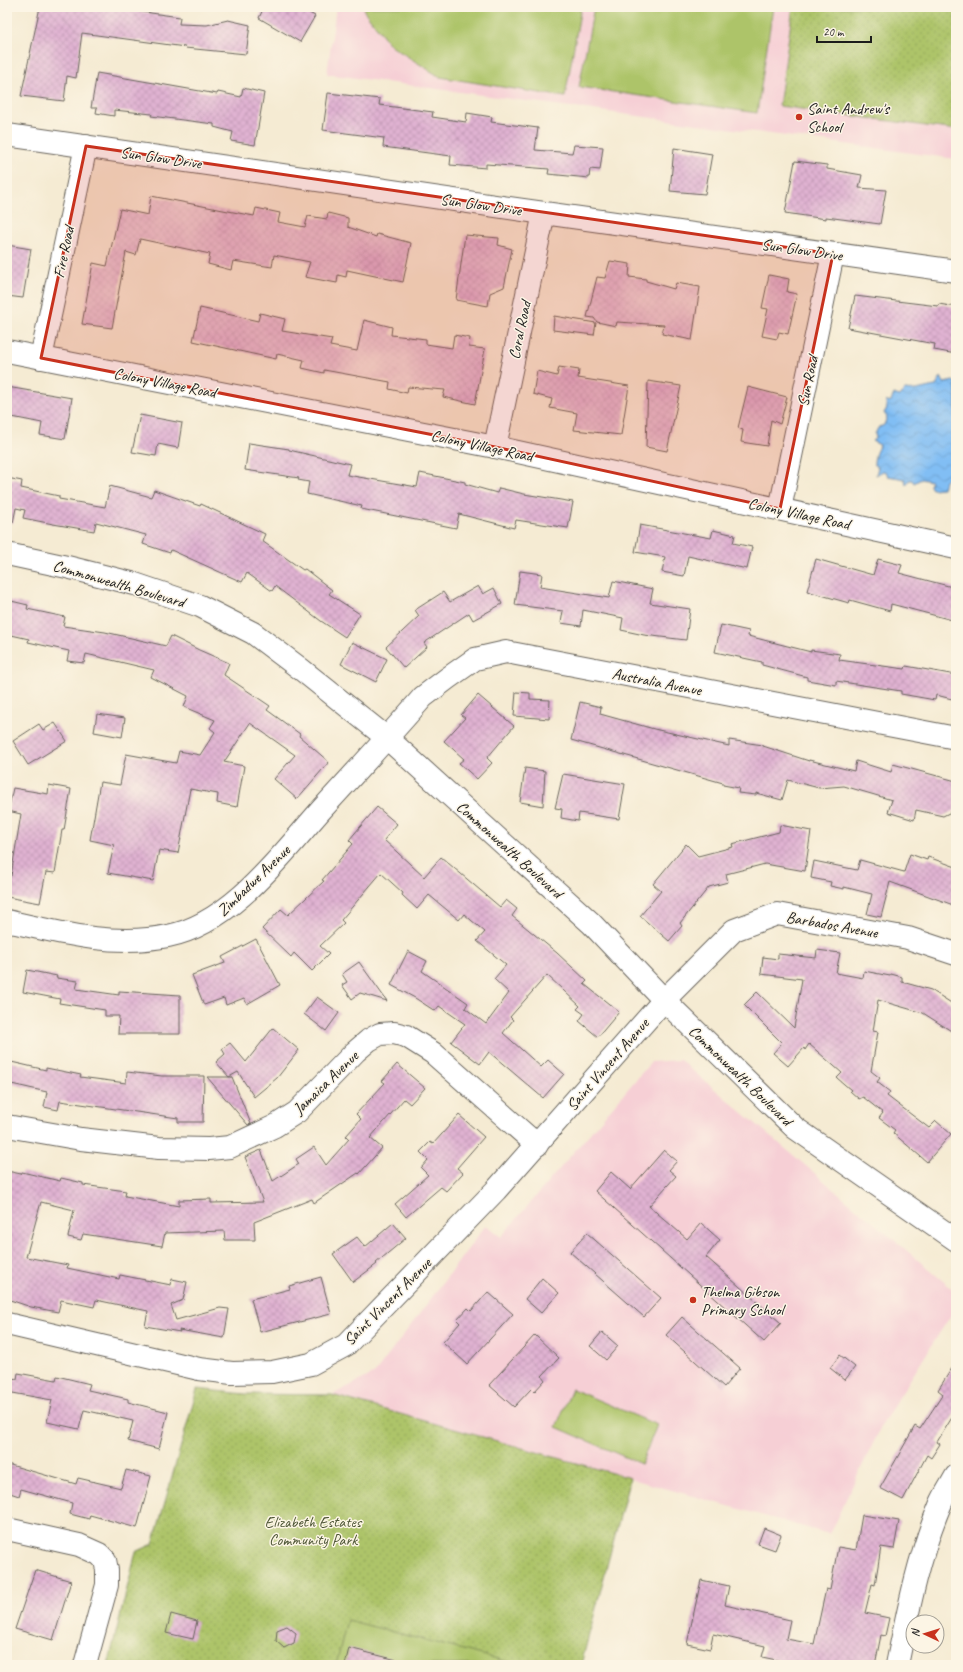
<svg xmlns="http://www.w3.org/2000/svg" width="963" height="1672" font-family="Caveat,sans-serif">
<style>
.built{fill:#f6cfd5}
.park{fill:url(#park-dots);stroke:#647042}
.pitch{fill:#adc469;stroke:#647042}
.water{fill:url(#water-waves);stroke:#4e6d88}
.building{fill:url(#building-cross-hatch)}
.lines{fill:none;stroke-linecap:round;stroke-linejoin:round}
.minor-casing{stroke:#68645c;stroke-width:24}
.minor{stroke:#fff;stroke-width:22}
.marked{fill:#c8321e;fill-opacity:0.2;stroke:#c8321e;stroke-width:3;stroke-linejoin:round}
.poi-dot{fill:#c8321e;stroke:#fcf5e5;stroke-width:1.5}
.labels{text-anchor:middle;stroke-width:3;stroke-linejoin:round;paint-order:stroke}
.poi-label{font-size:16px;fill:#1c1c1c;stroke:#fcf5e5;text-anchor:start}
.street-label{font-size:16px;fill:#1c1c1c;stroke:#fcf5e5}
.park-label{font-size:16px;fill:#4f5737;stroke:#fcf5e5}
</style>
<defs>
<pattern id="park-dots" width="8" height="8" patternUnits="userSpaceOnUse"><rect width="8" height="8" fill="#adc469"/><path d="M2 2h.1M6 6h.1" fill="none" stroke="#94a85a" stroke-width="1.8" stroke-linecap="round"/></pattern>
<pattern id="water-waves" width="16" height="10" patternUnits="userSpaceOnUse"><rect width="16" height="10" fill="#81bef4"/><path d="M0 5q4-4 8 0t8 0" fill="none" stroke="#6fa3d1"/></pattern>
<pattern id="building-cross-hatch" width="8" height="8" patternUnits="userSpaceOnUse"><rect width="8" height="8" fill="#e0b2d2"/><path d="M0 0l8 8M0 8l8-8" fill="none" stroke="#c098b4"/></pattern>
</defs>
<rect width="100%" height="100%" fill="#fcf5e5"/>
<filter id="ink" filterUnits="userSpaceOnUse"><feTurbulence type="fractalNoise" baseFrequency=".025" numOctaves="2"/><feDisplacementMap in="SourceGraphic" scale="8" xChannelSelector="R" yChannelSelector="G"/><feConvolveMatrix kernelMatrix="1 2 1 2 8 2 1 2 1" color-interpolation-filters="sRGB"/></filter>
<filter id="wash" filterUnits="userSpaceOnUse"><feTurbulence type="fractalNoise" baseFrequency=".012" numOctaves="4" result="noise"/><feDisplacementMap in="SourceGraphic" scale="16" xChannelSelector="R" yChannelSelector="G"/><feGaussianBlur stdDeviation="0.9" result="paint"/><feColorMatrix in="noise" values="0 0 0 0 0 0 0 0 0 0 0 0 0 0 0 0 0 1.4 0 .05"/><feComposite in="paint" operator="in"/></filter>
<g filter="url(#wash)">
<rect width="100%" height="100%" fill="#f5ebd3"/>
<g class="built">
<polygon points="336,7 956,7 956,159 327,74"/>
<polygon points="680,1060 956,1292 956,1307 884,1421 829,1534 332,1395 375,1373 486,1225 501,1237 651,1062"/>
</g>
<g class="park">
<polygon points="793,7 956,7 956,130 779,106"/>
<polygon points="197,1389 245,1394 332,1395 630,1478 581,1665 108,1665 136,1552 153,1544"/>
</g>
<g class="pitch">
<polygon points="364,7 581,7 565,97 440,77 391,46 364,11"/>
<polygon points="594,7 773,7 757,113 579,87"/>
<polygon points="572,1389 657,1425 641,1464 556,1427"/>
<polygon points="347,1620 521,1665 336,1665"/>
</g>
<path class="water" d="M941 377 944 383 953 381 956 383V470L945 481 943 488 932 489 930 486 931 481 921 479 914 483 912 480H909L906 485 905 479 888 476 886 472 883 471 876 475 878 467 874 464C874 457 876 451 880 445L872 441 876 438 875 434 878 428 884 425 887 417 884 413 887 408 886 402 891 401 894 394 899 396 905 390C915 392 926 387 936 386Z"/>
<g id="blocks">
<g class="building">
<polygon points="40,7 107,7 180,17 179,24 207,25 228,20 250,25 246,54 185,48 185,47 82,33 76,78 67,76 64,101 21,96"/>
<polygon points="264,7 298,7 315,16 300,42 259,18"/>
<polygon points="97,73 217,94 218,92 241,97 243,88 264,93 255,145 231,141 233,132 214,127 214,124 151,116 152,114 114,110 114,116 96,113 97,108 91,108"/>
<polygon points="328,93 380,99 379,105 433,112 432,117 466,122 467,113 492,117 491,122 538,128 535,150 572,153 574,145 603,147 600,170 590,169 589,178 548,174 549,169 486,164 486,168 450,165 451,156 383,147 384,138 323,130"/>
<polygon points="674,148 712,154 705,194 670,191"/>
<polygon points="795,161 827,165 827,169 862,175 859,188 886,190 880,224 826,217 826,219 785,213"/>
<polygon points="151,196 254,216 256,208 280,213 278,222 305,227 308,216 327,219 328,213 348,218 348,227 376,237 377,234 411,243 403,282 347,270 346,277 338,275 337,283 305,277 310,262 274,255 272,267 233,261 231,270 208,264 210,254 140,239 136,255 126,252 112,328 82,324 93,263 107,266 120,209 148,215"/>
<polygon points="465,235 499,238 498,245 512,249 504,287 490,293 488,306 456,300"/>
<polygon points="7,245 31,249 23,298 7,296"/>
<polygon points="610,261 630,264 629,277 646,279 646,281 674,289 676,283 700,287 692,340 662,334 664,325 617,322 616,326 597,322 594,318 587,317 597,277 605,278"/>
<polygon points="769,275 789,279 787,292 797,294 788,334 779,332 777,339 762,336 768,309 762,308"/>
<polygon points="855,296 938,306 939,304 956,307 956,354 934,350 935,344 848,328"/>
<polygon points="200,308 258,321 260,313 285,319 282,331 332,339 330,346 357,351 364,320 392,327 391,335 426,339 426,344 452,348 454,335 470,338 469,347 485,349 475,404 443,397 445,390 408,387 407,393 389,389 390,382 324,370 324,373 302,368 304,360 277,354 276,359 193,341"/>
<polygon points="554,316 596,323 594,335 553,330"/>
<polygon points="559,367 579,370 578,378 629,386 621,435 574,430 577,413 550,408 552,399 533,394 537,371 557,376"/>
<polygon points="648,381 681,386 667,451 646,447"/>
<polygon points="7,387 72,398 65,439 40,435 42,423 7,416"/>
<polygon points="748,387 787,397 780,424 771,420 767,446 741,442 743,430 738,428"/>
<polygon points="140,415 182,423 178,448 158,444 156,456 132,452"/>
<polygon points="249,443 289,449 289,450 350,464 347,475 417,487 420,473 465,482 465,484 497,493 499,488 524,494 573,502 568,528 516,520 514,528 459,514 456,528 361,509 362,506 307,494 309,482 298,480 299,478 245,470"/>
<polygon points="7,478 22,481 21,488 59,496 59,499 105,507 110,486 151,497 154,490 200,506 201,504 265,534 262,541 303,570 305,569 332,590 329,594 360,614 345,637 321,621 275,586 272,591 247,573 242,582 171,550 170,553 143,544 146,535 96,522 94,531 53,524 23,518 25,510 16,508 13,523 7,522"/>
<polygon points="640,525 711,538 713,530 735,535 733,543 752,547 747,569 688,556 684,576 662,572 665,557 635,552"/>
<polygon points="816,559 873,575 878,559 902,565 899,573 956,588 956,621 891,604 890,611 850,600 849,603 807,591"/>
<polygon points="520,571 542,574 540,587 609,598 613,581 653,589 650,603 690,609 686,640 644,635 621,630 623,618 583,610 581,626 561,623 563,611 515,605"/>
<polygon points="478,586 483,594 494,588 502,604 473,620 469,613 424,643 427,647 404,668 386,647 419,616 415,610 443,592 450,602"/>
<polygon points="7,600 28,605 27,609 65,617 63,626 105,632 166,646 171,636 199,650 229,663 224,675 270,706 267,710 300,734 299,736 329,762 297,799 274,779 295,755 250,723 224,762 244,766 237,807 217,803 218,794 190,789 178,853 159,850 153,881 108,873 114,845 90,840 100,782 120,785 126,754 176,763 179,751 200,755 215,732 210,728 215,720 184,707 188,696 151,677 154,670 86,654 84,663 67,661 69,651 28,642 29,639 7,634"/>
<polygon points="721,625 749,631 748,636 811,652 811,650 840,654 839,660 905,669 906,666 956,675 956,700 936,695 935,700 901,694 901,691 836,681 836,685 807,680 807,677 762,665 762,662 715,652"/>
<polygon points="352,642 387,659 376,682 341,664"/>
<polygon points="516,692 530,693 530,699 550,700 549,719 514,716"/>
<polygon points="478,695 514,726 487,758 492,763 477,779 459,763 464,759 444,741 465,718 461,715"/>
<polygon points="580,702 601,707 600,714 654,729 729,746 729,740 763,745 763,746 809,761 809,760 854,771 856,761 891,772 893,764 956,781 955,810 943,816 916,810 914,820 888,812 892,800 844,786 819,788 788,780 782,800 756,793 756,795 738,793 739,788 723,785 723,783 571,740"/>
<polygon points="97,714 125,718 122,737 94,732"/>
<polygon points="55,723 67,741 28,765 13,741 39,724 43,730"/>
<polygon points="525,768 545,771 543,806 520,802"/>
<polygon points="563,774 625,784 619,819 579,813 578,821 561,818 562,809 555,808"/>
<polygon points="49,785 71,789 64,830 62,830 55,873 46,872 40,903 7,897 7,889 10,876 11,876 21,814 8,811 13,788 48,794"/>
<polygon points="377,807 397,824 384,840 424,877 441,857 500,907 506,900 517,909 512,916 557,953 587,981 584,984 619,1012 598,1037 579,1021 584,1014 577,1009 580,1006 547,975 510,1017 513,1020 503,1033 541,1067 548,1060 564,1074 543,1098 489,1052 480,1064 451,1042 465,1024 439,1006 435,1011 415,998 391,985 408,951 427,961 422,971 468,1003 465,1008 486,1024 509,993 494,979 506,965 477,941 485,932 464,914 459,920 429,895 417,909 402,895 403,893 381,873 341,920 344,923 320,946 329,954 312,971 294,953 291,957 262,929 281,909 288,915 324,881 322,880 353,844 349,840"/>
<polygon points="780,825 811,831 805,871 765,864 726,874 728,882 709,887 680,923 682,926 669,941 640,916 661,891 653,884 686,844 698,856 733,847 732,844 779,832"/>
<polygon points="910,854 927,860 928,857 956,867 956,906 890,882 881,917 867,914 872,894 844,887 844,889 830,886 831,882 811,878 814,861 857,870 860,860 904,872"/>
<polygon points="256,939 280,985 247,1004 244,998 226,1005 224,998 204,1005 192,975 225,963 222,957"/>
<polygon points="817,950 840,953 836,973 863,978 864,971 890,976 891,974 902,977 902,982 931,990 956,1006 956,1034 923,1013 878,1000 873,1031 878,1032 871,1071 880,1078 877,1082 890,1092 887,1096 929,1128 936,1121 951,1134 927,1162 893,1133 895,1130 879,1118 883,1113 863,1097 859,1099 850,1091 851,1090 837,1078 842,1073 809,1044 805,1050 804,1048 788,1066 773,1053 782,1043 744,1005 757,992 794,1028 802,979 761,974 763,957 778,959 778,954 816,958"/>
<polygon points="359,962 387,1001 360,993 352,999 342,985 347,982 342,974"/>
<polygon points="27,970 57,976 56,978 78,981 76,989 119,995 119,991 180,995 180,1034 118,1034 119,1016 105,1016 105,1010 59,1003 60,999 23,992"/>
<polygon points="317,997 339,1013 326,1031 304,1014"/>
<polygon points="273,1028 299,1050 277,1078 254,1097 238,1072 229,1077 216,1062 225,1054 222,1049 230,1043 246,1062"/>
<polygon points="7,1061 46,1070 46,1068 81,1075 80,1077 126,1083 127,1072 162,1076 204,1076 203,1122 178,1122 178,1118 60,1101 58,1110 44,1107 47,1092 7,1083"/>
<polygon points="397,1064 425,1088 410,1104 404,1099 370,1138 382,1148 359,1174 358,1173 314,1203 312,1199 254,1222 255,1240 225,1240 224,1231 165,1233 162,1246 83,1234 81,1240 68,1237 74,1210 41,1202 26,1257 68,1265 67,1268 119,1279 120,1275 171,1285 172,1279 187,1282 183,1300 171,1305 176,1320 220,1308 229,1309 224,1338 179,1330 180,1332 145,1326 148,1311 96,1300 94,1307 61,1300 58,1312 31,1307 7,1299 7,1171 21,1174 22,1172 60,1181 61,1178 83,1183 83,1185 126,1191 125,1196 179,1206 179,1200 211,1199 211,1203 263,1202 245,1157 261,1150 273,1181 299,1164 296,1159 314,1147 326,1165 349,1139 346,1136 361,1119 356,1114 385,1083 382,1081"/>
<polygon points="207,1077 232,1077 251,1124 248,1125"/>
<polygon points="459,1115 484,1137 457,1168 463,1173 446,1191 441,1187 406,1217 395,1204 428,1175 421,1168 428,1160 420,1152 430,1142 433,1144"/>
<polygon points="664,1150 677,1161 669,1170 676,1176 649,1206 687,1239 701,1223 720,1240 706,1257 781,1323 764,1342 595,1191 611,1172 630,1189"/>
<polygon points="393,1223 406,1238 376,1263 377,1264 353,1282 333,1254 357,1237 365,1247"/>
<polygon points="587,1233 661,1298 644,1317 570,1252"/>
<polygon points="321,1277 331,1314 260,1332 251,1299 290,1289 289,1286"/>
<polygon points="542,1278 559,1293 541,1313 525,1299"/>
<polygon points="488,1292 513,1314 467,1364 443,1342 460,1323 457,1320 468,1308 471,1311"/>
<polygon points="682,1317 740,1368 724,1387 666,1335"/>
<polygon points="602,1332 618,1346 606,1360 590,1346"/>
<polygon points="535,1335 559,1358 542,1376 545,1380 534,1392 531,1389 514,1407 489,1385"/>
<polygon points="840,1355 855,1367 845,1380 830,1368"/>
<polygon points="956,1362 956,1411 937,1442 940,1444 931,1458 927,1455 903,1500 880,1488 915,1426 920,1429 943,1394 938,1390"/>
<polygon points="18,1373 56,1380 57,1376 90,1384 88,1390 128,1399 128,1402 168,1412 159,1449 128,1441 133,1421 84,1410 79,1429 47,1422 52,1400 7,1392 7,1377 17,1379"/>
<polygon points="7,1464 76,1484 78,1478 121,1488 126,1470 151,1476 137,1528 90,1515 89,1519 70,1514 72,1503 21,1489 19,1496 7,1492"/>
<polygon points="862,1515 899,1521 894,1549 881,1547 875,1585 872,1584 865,1613 889,1618 885,1636 881,1635 875,1665 801,1665 762,1657 765,1646 713,1634 710,1649 687,1644 701,1580 729,1586 725,1605 790,1620 786,1639 814,1644 826,1589 830,1590 838,1547 856,1550"/>
<polygon points="764,1528 781,1535 775,1550 758,1544"/>
<polygon points="35,1570 71,1581 53,1640 15,1629"/>
<polygon points="171,1614 197,1621 193,1639 166,1633"/>
<polygon points="287,1626 296,1633 294,1643 284,1648 276,1641 277,1630"/>
<polygon points="349,1648 397,1660 397,1665 345,1665"/>
</g>
</g>
</g>
<g filter="url(#ink)">
<use href="#blocks" fill-opacity="0" stroke="#68645c" stroke-width="1"/>
<g class="lines">
<g class="minor-casing">
<g id="minor">
<polyline points="7,135 544,213 956,271"/>
<polyline points="7,351 495,447 956,548"/>
<polyline points="41,358 86,146"/>
<polyline points="495,447 544,213"/>
<polyline points="780,509 833,254"/>
<polyline points="7,554 67,567 135,584 200,606 253,633 302,670 387,738 591,923 664,1000 795,1128 956,1240"/>
<path d="M7 921C60 933 114 947 168 936 231 924 281 855 322 809 356 772 390 735 423 697L448 678 475 659 506 652 956 738"/>
<polyline points="7,1126 81,1139 159,1148 209,1149 230,1147 275,1126 297,1112 355,1052 369,1040 380,1034 394,1033 406,1036 433,1053 537,1145"/>
<polyline points="7,1324 199,1369 232,1373 272,1372 311,1364 346,1345 496,1190 664,1000 734,930 777,914 908,938 956,954"/>
<polyline points="7,1529 79,1545 99,1554 105,1560 107,1570 107,1585 85,1665"/>
<path d="M897 1665C908 1611 919 1554 941 1503 945 1494 951 1485 956 1476"/>
</g>
</g>
<use href="#minor" class="minor"/>
</g>
</g>
<path class="marked" d="M86 146 833 254 780 509 495 447 41 358Z"/>
<g class="poi-dot">
<circle cx="799" cy="117" r="4"/>
<circle cx="693" cy="1300" r="4"/>
</g>
<g class="labels">
<g class="poi-label">
<text x="807" y="114">Saint Andrew's<tspan x="807" dy="18">School</tspan></text>
<text x="701" y="1297">Thelma Gibson<tspan x="701" dy="18">Primary School</tspan></text>
</g>
<g class="street-label">
<text transform="translate(161 157) rotate(8)" y="6">Sun Glow Drive</text>
<text transform="translate(481 204) rotate(8)" y="6">Sun Glow Drive</text>
<text transform="translate(802 249) rotate(8)" y="6">Sun Glow Drive</text>
<text transform="translate(63 252) rotate(-78)" y="6">Fire Road</text>
<text transform="translate(519 330) rotate(-78)" y="6">Coral Road</text>
<text transform="translate(807 381) rotate(-78)" y="6">Sun Road</text>
<text transform="translate(165 382) rotate(11)" y="6">Colony Village Road</text>
<text transform="translate(482 445) rotate(12)" y="6">Colony Village Road</text>
<text transform="translate(799 513) rotate(12)" y="6">Colony Village Road</text>
<text transform="translate(119 583) rotate(16)" y="6">Commonwealth Boulevard</text>
<text transform="translate(657 681) rotate(11)" y="6">Australia Avenue</text>
<text transform="translate(510 849) rotate(42)" y="6">Commonwealth Boulevard</text>
<text transform="translate(253 880) rotate(-44)" y="6">Zimbadwe Avenue</text>
<text transform="translate(832 924) rotate(10)" y="6">Barbados Avenue</text>
<text transform="translate(607 1064) rotate(-49)" y="6">Saint Vincent Avenue</text>
<text transform="translate(741 1075) rotate(44)" y="6">Commonwealth Boulevard</text>
<text transform="translate(325 1082) rotate(-44)" y="6">Jamaica Avenue</text>
<text transform="translate(387 1301) rotate(-45)" y="6">Saint Vincent Avenue</text>
</g>
<g class="park-label">
<text x="313" y="1527">Elizabeth Estates<tspan x="313" dy="18">Community Park</tspan></text>
</g>
</g>
<rect width="963" height="1672" fill="none" stroke="#fcf5e5" stroke-width="24"/>
<g transform="translate(925 1634) rotate(274)"><circle r="19" fill="#fcf5e5" stroke="#a29e95"/>
<path d="M0-3L7 15L0 10L-7 15Z" fill="#c8321e"/>
<text y="-6" font-size="11" font-weight="bold" text-anchor="middle" fill="#1c1c1c">N</text>
</g>
<path d="M817 36v6h54v-6" fill="none" stroke="#1c1c1c" stroke-width="2"/>
<text x="823" y="36" font-size="12" fill="#1c1c1c" stroke="#fcf5e5" stroke-width="3" paint-order="stroke">20 m</text>
</svg>
